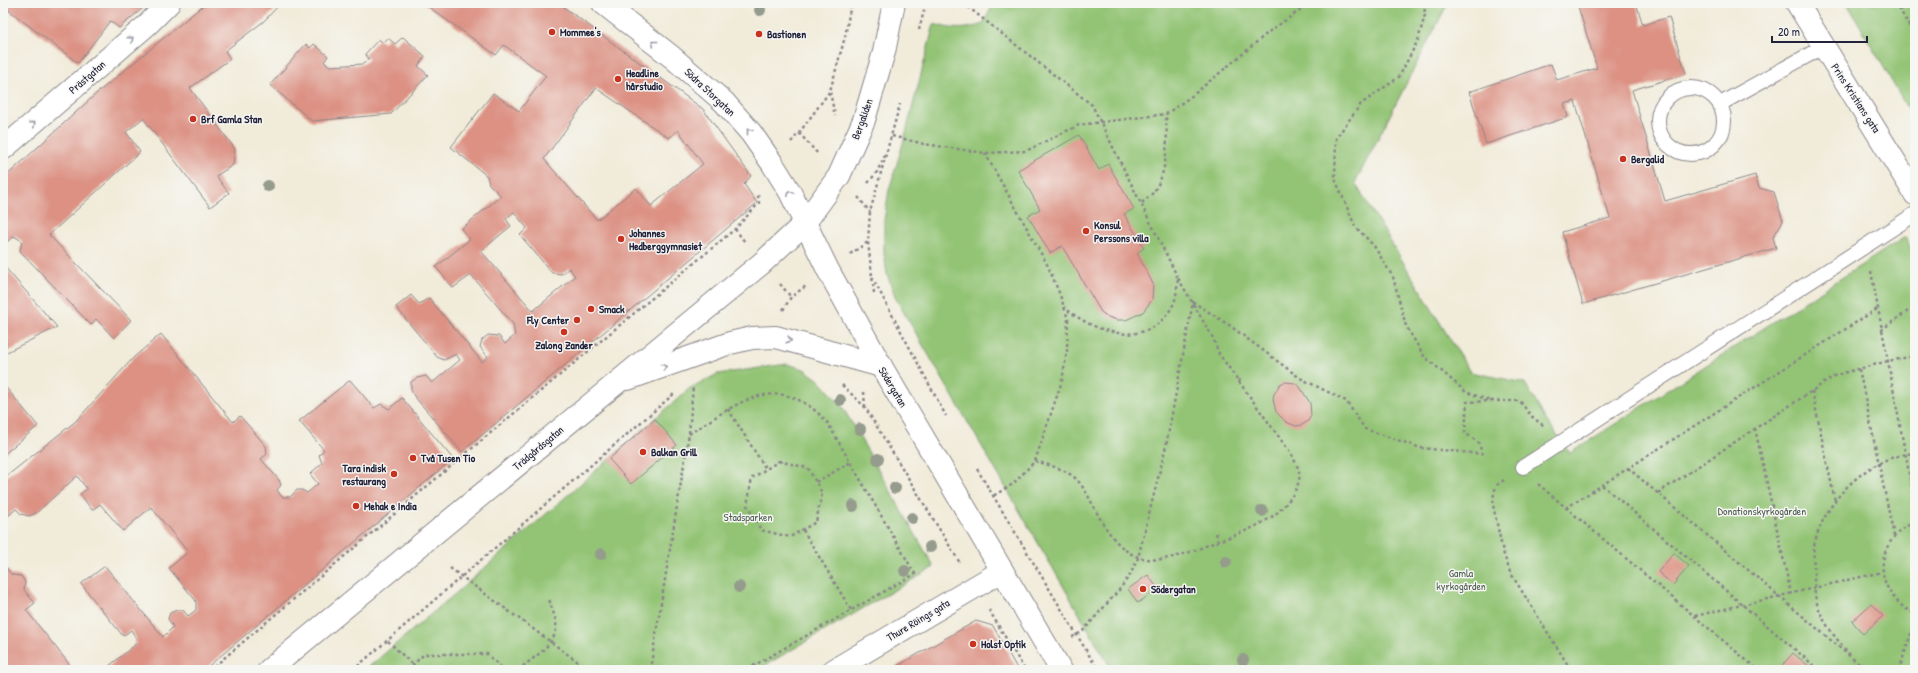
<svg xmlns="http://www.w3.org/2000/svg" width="1918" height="673" font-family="'Patrick Hand',sans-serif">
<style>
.green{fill:#93c474;stroke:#5a7358}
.building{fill:#dc9183;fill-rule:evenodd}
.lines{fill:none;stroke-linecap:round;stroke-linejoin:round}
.lane-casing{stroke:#8a868a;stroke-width:16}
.street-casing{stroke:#8a868a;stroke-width:24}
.secondary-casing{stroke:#8a868a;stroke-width:24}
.path{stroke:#8a868a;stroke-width:2.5;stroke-dasharray:3 3;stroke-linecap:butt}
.lane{stroke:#fff;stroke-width:14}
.street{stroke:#fff;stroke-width:22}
.secondary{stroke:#fff;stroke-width:22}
.tree{fill:#959c8d}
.oneway{stroke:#9c9ca7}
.poi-dot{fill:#c8321e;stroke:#f6f6f2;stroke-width:1.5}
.labels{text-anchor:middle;stroke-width:3;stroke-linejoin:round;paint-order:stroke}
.poi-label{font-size:11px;font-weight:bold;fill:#22223b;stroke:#f6f6f2;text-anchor:start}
.street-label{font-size:11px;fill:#22223b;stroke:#f6f6f2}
.park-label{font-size:11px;fill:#4a5b4f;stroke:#f6f6f2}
</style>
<rect width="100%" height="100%" fill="#f6f6f2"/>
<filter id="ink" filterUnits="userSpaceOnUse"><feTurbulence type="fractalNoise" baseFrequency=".025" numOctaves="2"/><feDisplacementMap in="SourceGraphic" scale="8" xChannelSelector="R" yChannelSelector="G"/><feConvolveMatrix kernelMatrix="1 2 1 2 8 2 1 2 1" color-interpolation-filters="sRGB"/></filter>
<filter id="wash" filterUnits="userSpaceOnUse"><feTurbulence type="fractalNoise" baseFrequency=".012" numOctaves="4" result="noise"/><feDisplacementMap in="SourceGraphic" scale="16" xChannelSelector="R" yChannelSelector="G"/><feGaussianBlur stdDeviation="0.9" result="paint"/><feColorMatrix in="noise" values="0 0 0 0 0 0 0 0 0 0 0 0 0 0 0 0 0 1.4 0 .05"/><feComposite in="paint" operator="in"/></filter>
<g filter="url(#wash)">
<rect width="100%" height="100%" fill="#f1ebd9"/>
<g class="green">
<path d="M994 3H1448L1355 183 1470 372 1525 383 1546 420 1570 453 1905 237 1915 256V670H1112L896 299 887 274 884 254V220L889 190 904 140 934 24C952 30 965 30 983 24Z"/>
<polygon points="1847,3 1915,3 1915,122"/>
<polygon points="787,364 804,369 819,380 842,406 934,567 757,670 365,670 456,593 690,388 718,374"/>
</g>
<g id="blocks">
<g class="building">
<polygon points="3,3 149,3 119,28 110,21 78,63 3,6"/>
<polygon points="206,3 281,3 264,21 225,51 230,59 190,88 235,149 233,165 216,176 229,193 210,207 143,118 126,132 140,152 49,235 131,320 114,338 96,319 91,325 20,251 22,241 14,236 3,245 3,179 97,93"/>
<path d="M423 3H558L703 109 751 176 744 184 757 203 462 452 414 396 411 390V382L417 378 426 376 432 383 460 360 456 354 444 360 437 357 396 307 411 295 419 304 429 298 482 362 488 357 480 347 482 340 488 335 499 336 505 344 515 335 513 324 471 275 453 288 436 267 470 239 461 229 501 196 489 184 487 176 451 147 493 93 519 111 546 76 504 45 496 55ZM596 88 669 138 678 130 703 164 651 206 636 188 597 220 544 159ZM514 212 527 228 520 235 552 273 562 274 569 268 575 276 533 311 481 251 511 226 506 219Z"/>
<polygon points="1577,3 1636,3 1643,25 1669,17 1686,74 1632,90 1665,201 1755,175 1759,188 1774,192 1783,221 1773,237 1776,248 1583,304 1562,232 1610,218 1575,101 1564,104 1568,117 1486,144 1469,92 1551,64 1557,80 1597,68"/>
<polygon points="403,37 425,56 418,66 428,75 391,114 312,121 270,85 306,44 310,48 314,44 328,56 324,62 330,66 363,64 369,59 365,54 379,39 383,43 388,38 395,44"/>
<polygon points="1079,135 1099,170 1108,164 1134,209 1124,214 1144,248 1137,253 1153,284 1152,300 1143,312 1126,320 1117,320 1108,317 1101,312 1062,246 1050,253 1028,216 1040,209 1018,170"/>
<polygon points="3,265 57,327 3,354"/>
<polygon points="161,334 233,422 240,416 266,446 267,454 261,459 279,480 281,485 277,490 282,497 290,497 297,490 302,490 307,493 318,484 310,474 322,463 319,455 324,450 299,421 350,380 374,408 381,404 389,409 402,398 453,459 204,670 104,670 135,645 136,638 131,630 123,636 81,584 105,566 163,637 173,627 168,619 170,613 177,610 183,610 188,616 196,610 196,601 169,568 188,552 151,507 123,531 100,504 92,510 80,494 87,489 77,476 36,513 29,516 21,514 16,509 3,520 3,479 76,421 134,357"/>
<polygon points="1285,382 1295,383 1300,387 1310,403 1311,416 1308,421 1302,425 1296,426 1286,422 1276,412 1273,399 1274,394 1280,384"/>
<polygon points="3,384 38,426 3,455"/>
<polygon points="655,419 677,445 631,484 609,459"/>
<polygon points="1674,553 1689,566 1673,585 1658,572"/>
<polygon points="3,564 12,575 21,576 25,582 24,590 35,603 26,610 74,670 3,669"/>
<polygon points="1148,575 1158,589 1138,603 1128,589"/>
<polygon points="1871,604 1883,616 1863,634 1852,621"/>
<polygon points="976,621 993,626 1018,670 890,670"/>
<polygon points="1793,653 1810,667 1808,670 1778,670"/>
</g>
</g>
</g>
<g filter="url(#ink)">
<use href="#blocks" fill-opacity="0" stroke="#8a868a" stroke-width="1"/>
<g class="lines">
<g class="lane-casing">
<g id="lane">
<circle cx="1691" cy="121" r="33"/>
<polyline points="1720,104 1823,47"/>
<polyline points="1523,467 1915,214"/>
</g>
</g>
<g class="street-casing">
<g id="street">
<polyline points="603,3 672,57 724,102 751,133 772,163 790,192 828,270 881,366 1061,670"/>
<polyline points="1797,3 1915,194"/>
<polyline points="3,149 147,25 169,3"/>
<polyline points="834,670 1002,571"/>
</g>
</g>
<g class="secondary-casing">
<g id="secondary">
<polyline points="628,379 730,343 752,338 776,337 881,366"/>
<polyline points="269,670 762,263 804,224 839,176 864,120 884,52 894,3"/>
</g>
</g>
<g class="path">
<path d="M963 3 1092 105 1178 278C1177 286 1177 297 1173 305 1149 351 1095 334 1064 307"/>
<polyline points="1424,3 1425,15 1418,40 1399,77 1361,104 1336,138 1335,179 1355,226 1374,246 1393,277 1406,326 1424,356 1466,392 1491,401 1520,401 1531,416 1544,426"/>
<polyline points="1896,3 1915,36"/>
<polyline points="919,30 926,3"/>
<polyline points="830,92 835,116"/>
<polyline points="799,133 830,91 845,37 851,3"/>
<polyline points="892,136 924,144 985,153 1026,151 1079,125 1166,114 1193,95 1270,31 1310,3"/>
<polyline points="791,142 799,133 819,155"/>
<polyline points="985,153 1048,266 1060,295 1068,319 1067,351 1062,381 1035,461 1013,484 993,496"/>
<polyline points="868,183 877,172 885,155"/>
<polyline points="858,197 870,212"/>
<path d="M1142 203C1146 199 1152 195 1155 190 1169 167 1167 139 1166 114"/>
<polyline points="735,229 745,242"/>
<polyline points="850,254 868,242"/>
<polyline points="1871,271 1915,505"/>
<polyline points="872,277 946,416"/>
<polyline points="780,284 791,297"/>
<polyline points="874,293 868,242 870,212 900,104"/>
<polyline points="783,310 791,297 806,286"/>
<polyline points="1881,330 1915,306"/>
<polyline points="1859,369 1894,536"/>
<polyline points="1238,381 1242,379"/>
<polyline points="842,385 865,407 960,563"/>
<polyline points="1812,391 1835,501"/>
<polyline points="864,392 865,407"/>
<polyline points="728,409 766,469"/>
<polyline points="1755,428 1791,594"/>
<path d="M689 434C737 404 777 368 827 422L915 574 746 670"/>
<polygon points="779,461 808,468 822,493 816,522 790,537 761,530 747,505 752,478"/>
<path d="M1035 461C1049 465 1062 468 1074 477 1085 487 1090 500 1097 513 1127 568 1152 568 1208 545 1231 536 1260 528 1279 511 1288 502 1302 486 1299 472 1298 466 1294 460 1292 455L1219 354 1213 338 1178 278"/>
<polyline points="1628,468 1866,670"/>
<polyline points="977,469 1098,670"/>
<polyline points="1504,480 1497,485 1494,492 1493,505 1503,552 1510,572 1571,670"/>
<polyline points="816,482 851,462"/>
<polyline points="1538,484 1758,670"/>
<polyline points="1602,485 1819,670"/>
<polyline points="1658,493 1836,375 1888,361 1915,356"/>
<polyline points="1566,508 1877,309"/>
<path d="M1915 522C1871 541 1873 594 1915 614"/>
<polyline points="803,530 851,610"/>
<polyline points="1216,533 1218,541"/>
<polyline points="450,568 589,670"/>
<polyline points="989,610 1025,670"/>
<polyline points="1695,616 1882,572"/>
<polyline points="1072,637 1082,632 1119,590 1130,575 1138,558 1166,446 1193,302 1229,325 1300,378 1346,401 1365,429 1421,448 1482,454 1479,443 1465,433 1467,402 1491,401"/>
<polyline points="388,641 413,665"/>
<path d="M1850 655C1835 637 1819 619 1815 595 1814 585 1813 555 1814 546 1824 500 1868 456 1915 453"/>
<polyline points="1860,663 1873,670"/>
<polyline points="210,670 464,455 735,229 759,203 758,195"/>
<polyline points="353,670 675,393"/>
<polyline points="408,670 424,654 487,654 504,670"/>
<path d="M518 670C531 659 559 644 556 623 555 615 551 607 549 599"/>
<polyline points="650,670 689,434 693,386"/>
<polyline points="1899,670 1915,622"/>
</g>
<use href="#lane" class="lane"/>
<use href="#street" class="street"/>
<use href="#secondary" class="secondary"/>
</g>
<g class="tree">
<circle cx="760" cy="10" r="6"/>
<circle cx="268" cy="186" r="6"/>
<circle cx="840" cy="400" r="6"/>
<circle cx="860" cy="429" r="6"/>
<circle cx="878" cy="459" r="6"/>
<circle cx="895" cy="488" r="6"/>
<circle cx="853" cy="506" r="6"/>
<circle cx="1262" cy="511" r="6"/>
<circle cx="912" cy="518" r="6"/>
<circle cx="930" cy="547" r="6"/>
<circle cx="601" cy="554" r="6"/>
<circle cx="1226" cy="562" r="6"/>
<circle cx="905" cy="571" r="6"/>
<circle cx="739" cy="587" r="6"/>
<circle cx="1243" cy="660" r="6"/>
</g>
<defs><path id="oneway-chevron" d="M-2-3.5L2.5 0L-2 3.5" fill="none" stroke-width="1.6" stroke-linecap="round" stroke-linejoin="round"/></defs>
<g class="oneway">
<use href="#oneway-chevron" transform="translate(131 39) rotate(-41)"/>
<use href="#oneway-chevron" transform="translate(654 43) rotate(-142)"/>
<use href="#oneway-chevron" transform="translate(33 124) rotate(-41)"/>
<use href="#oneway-chevron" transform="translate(749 131) rotate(-129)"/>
<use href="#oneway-chevron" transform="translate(790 193) rotate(-118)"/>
<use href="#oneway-chevron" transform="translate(789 340) rotate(16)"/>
<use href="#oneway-chevron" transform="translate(664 367) rotate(-19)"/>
</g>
</g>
<g class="poi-dot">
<circle cx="552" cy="32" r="4"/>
<circle cx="759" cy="34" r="4"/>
<circle cx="618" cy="79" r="4"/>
<circle cx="193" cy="119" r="4"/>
<circle cx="1623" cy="159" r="4"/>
<circle cx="1086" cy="231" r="4"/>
<circle cx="621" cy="239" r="4"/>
<circle cx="591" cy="309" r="4"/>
<circle cx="577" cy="320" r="4"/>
<circle cx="564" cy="332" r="4"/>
<circle cx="643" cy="452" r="4"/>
<circle cx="413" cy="458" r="4"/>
<circle cx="394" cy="474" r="4"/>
<circle cx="356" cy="506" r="4"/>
<circle cx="1143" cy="589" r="4"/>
<circle cx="973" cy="644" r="4"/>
</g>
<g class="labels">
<g class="poi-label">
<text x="560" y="36">Mommee's</text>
<text x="767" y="38">Bastionen</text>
<text x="626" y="77">Headline<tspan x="626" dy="13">hårstudio</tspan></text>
<text x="201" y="123">Brf Gamla Stan</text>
<text x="1631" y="163">Bergalid</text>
<text x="1094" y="229">Konsul<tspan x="1094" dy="13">Perssons villa</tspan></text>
<text x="629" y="237">Johannes<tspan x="629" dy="13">Hedberggymnasiet</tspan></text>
<text x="599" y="313">Smack</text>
<text x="569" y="324" text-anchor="end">Fly Center</text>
<text x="564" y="349" text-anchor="middle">Zalong Zander</text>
<text x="651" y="456">Balkan Grill</text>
<text x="421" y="462">Två Tusen Tio</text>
<text x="386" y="472" text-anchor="end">Tara indisk<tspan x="386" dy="13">restaurang</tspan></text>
<text x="364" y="510">Mehak e India</text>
<text x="1151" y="593">Södergatan</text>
<text x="981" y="648">Holst Optik</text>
</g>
<g class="street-label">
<text transform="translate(87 77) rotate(-41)" y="4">Prästgatan</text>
<text transform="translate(710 92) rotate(43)" y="4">Södra Storgatan</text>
<text transform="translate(1856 98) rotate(57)" y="4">Prins Kristians gata</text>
<text transform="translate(862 119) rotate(-70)" y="4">Bergaliden</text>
<text transform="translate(893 387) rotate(59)" y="4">Södergatan</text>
<text transform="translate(538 448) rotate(-40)" y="4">Trädgårdsgatan</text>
<text transform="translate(918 620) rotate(-31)" y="4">Thure Röings gata</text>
</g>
<g class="park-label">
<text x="1762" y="515">Donationskyrkogården</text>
<text x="748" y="521">Stadsparken</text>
<text x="1461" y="577">Gamla<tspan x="1461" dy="13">kyrkogården</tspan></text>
</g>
</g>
<rect width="1918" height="673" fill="none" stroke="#f6f6f2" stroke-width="16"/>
<path d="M1772 36v6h95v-6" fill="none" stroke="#22223b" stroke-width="2"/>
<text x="1778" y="36" font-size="12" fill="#22223b" stroke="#f6f6f2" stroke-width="3" paint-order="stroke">20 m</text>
</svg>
